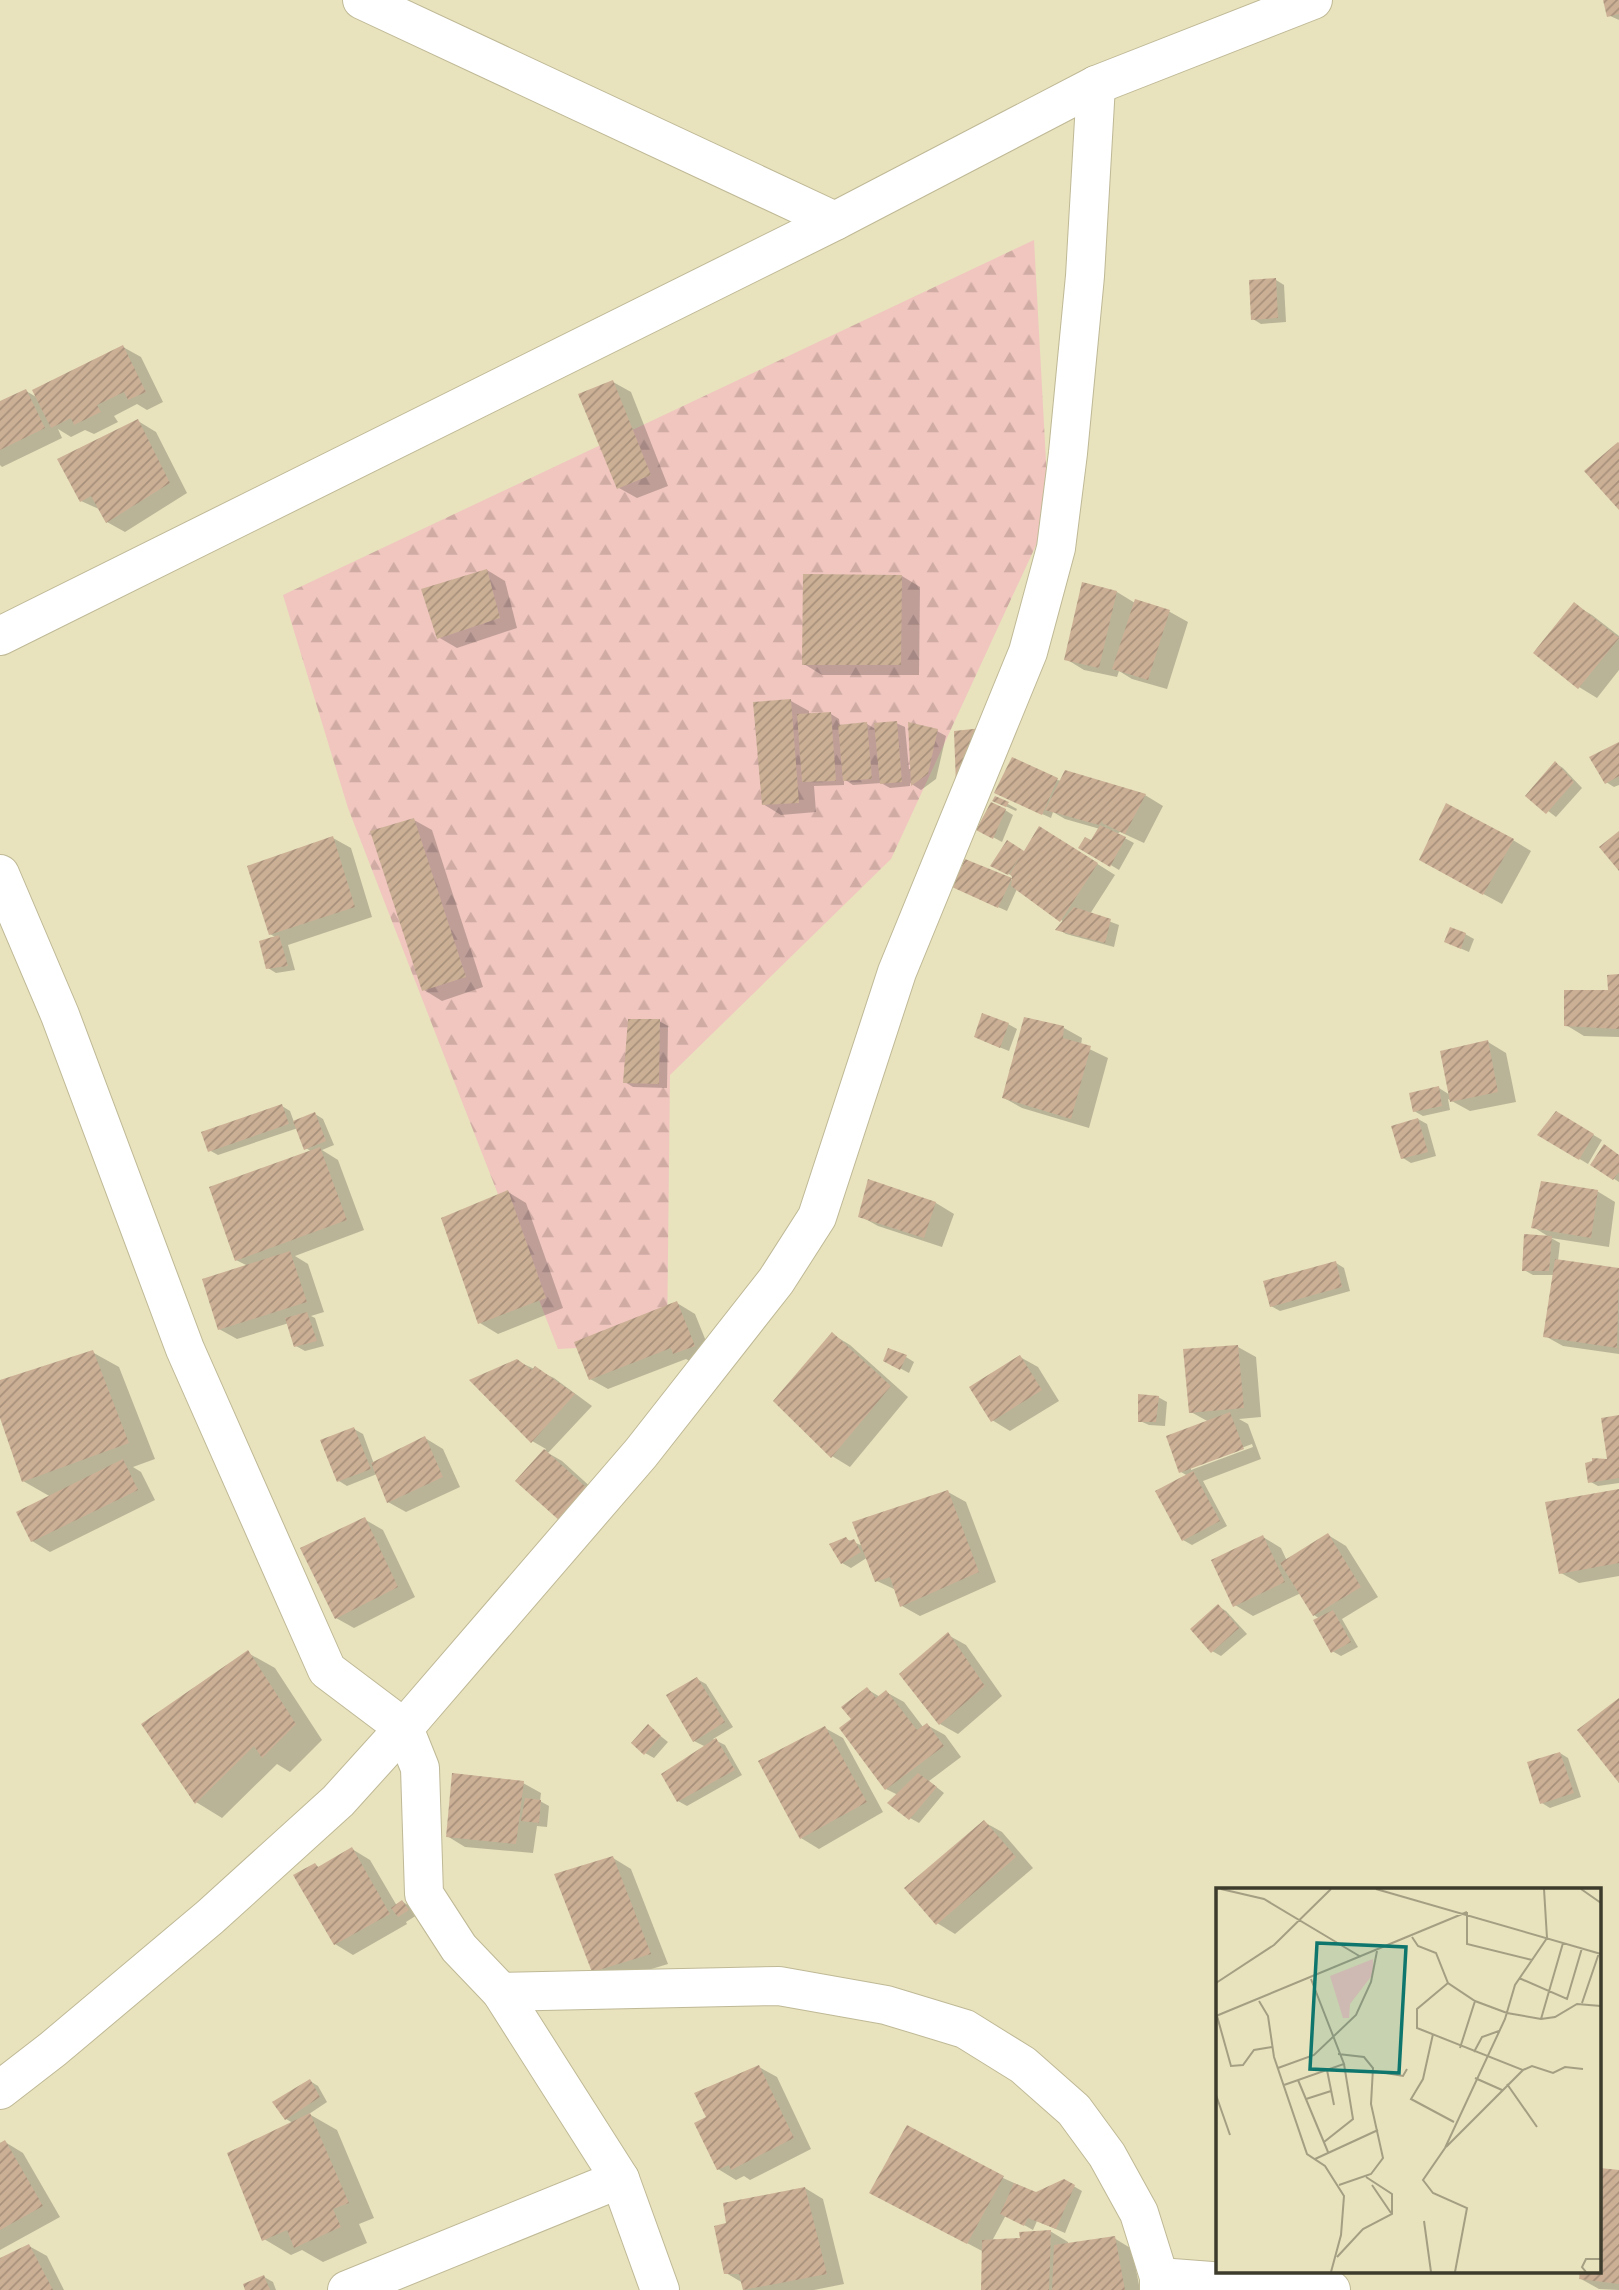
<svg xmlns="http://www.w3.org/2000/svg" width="1619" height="2290" font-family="'Noto Sans',sans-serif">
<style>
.forest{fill:url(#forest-firs)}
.shadow{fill:#0003;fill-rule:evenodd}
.building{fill:url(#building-hatch)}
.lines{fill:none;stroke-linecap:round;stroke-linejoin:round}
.minor-casing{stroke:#bfb996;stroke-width:40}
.minor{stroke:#fff;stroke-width:38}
.inset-road{fill:none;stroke:#a49f83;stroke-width:2}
.view{fill:#0f766e;fill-opacity:0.15;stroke:#0f766e;stroke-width:3.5}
.inset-edge{fill:none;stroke:#3d3b2c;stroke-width:3.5}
</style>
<defs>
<pattern id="forest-firs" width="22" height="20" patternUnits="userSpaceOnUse" patternTransform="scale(1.75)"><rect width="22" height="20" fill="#f0c6bf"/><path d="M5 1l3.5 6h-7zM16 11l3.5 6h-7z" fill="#cfaba4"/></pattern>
<pattern id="building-hatch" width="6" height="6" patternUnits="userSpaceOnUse" patternTransform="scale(1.75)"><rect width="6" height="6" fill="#ccb096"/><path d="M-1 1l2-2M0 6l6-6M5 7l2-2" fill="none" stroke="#a7907b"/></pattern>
</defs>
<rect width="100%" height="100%" fill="#e8e2bd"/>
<polygon class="forest" points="1034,240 1049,517 891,859 670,1075 667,1343 558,1349 348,808 283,595"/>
<g class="shadow">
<polygon points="1605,0 1619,0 1619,20 1608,15"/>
<polygon points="1276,280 1284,285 1286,322 1261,324 1253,319"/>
<polygon points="123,347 141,357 163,402 147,410 137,404 114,416 118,422 94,434 85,430 71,437 58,429 62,438 2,467 0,465 0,403 26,391 38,398"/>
<polygon points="613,382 631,392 668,486 637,498 619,488"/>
<polygon points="138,421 156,432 187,493 125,532 107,522 101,510 81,501"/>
<polygon points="487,570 505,581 517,628 457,648 438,637"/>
<polygon points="902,576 920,587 919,675 822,675 804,664"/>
<polygon points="1083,584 1117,592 1135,603 1136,601 1170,612 1188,622 1167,689 1132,679 1119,671 1117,677 1084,670 1066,659"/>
<polygon points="1575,605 1592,615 1619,636 1619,670 1597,698 1579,687"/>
<polygon points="791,701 809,711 809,715 831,714 839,719 840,726 867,724 877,730 896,723 905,727 909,769 912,769 937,731 946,736 936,779 921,790 910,783 910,786 890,788 881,783 853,785 844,779 844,785 814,786 816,812 781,815 763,804"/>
<polygon points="1619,744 1619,785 1614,787 1606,782"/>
<polygon points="1555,763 1563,768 1582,788 1556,817 1527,795"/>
<polygon points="1057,780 1145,795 1163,806 1144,843 1120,832 1117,834 1134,843 1119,870 1081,847 1092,842 1100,829 1065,819 1053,812 1051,818 1005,797"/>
<polygon points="996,798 1008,804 1017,809 1016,811 1003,805"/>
<polygon points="1005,810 1013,815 1002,842 978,829"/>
<polygon points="414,820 432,830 483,987 442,1001 424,990"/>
<polygon points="333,838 351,848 372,917 288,945 295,970 276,973 268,968 277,938 270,934"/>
<polygon points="1058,839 1115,875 1090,914 1119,925 1114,947 1066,934 1058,929 1064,922 1017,889 1007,911 962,891 1011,880 1013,881 1014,877 993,865"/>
<polygon points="1513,840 1531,851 1502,904 1439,870"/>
<polygon points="1465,934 1474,939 1469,952 1455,946"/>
<polygon points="1619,976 1619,1037 1584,1036 1566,1025 1610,992"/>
<polygon points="659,1021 668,1026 667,1088 633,1087 625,1082"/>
<polygon points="1008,1024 1017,1029 1009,1051 984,1041"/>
<polygon points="1064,1028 1082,1038 1081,1045 1108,1058 1089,1128 1022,1108 1004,1098"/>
<polygon points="1488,1042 1506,1053 1516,1102 1470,1111 1448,1099 1450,1110 1423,1116 1414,1111 1439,1088 1450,1095"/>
<polygon points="282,1106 290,1111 294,1122 315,1114 323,1119 334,1145 322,1150 338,1160 364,1230 295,1256 308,1264 324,1312 311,1316 315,1318 324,1346 305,1351 296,1346 289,1323 237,1339 219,1329 248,1266 236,1260 312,1152 306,1148 298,1128 218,1155 209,1150"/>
<polygon points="1556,1113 1602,1140 1588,1164 1540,1135"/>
<polygon points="1418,1119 1427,1124 1436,1156 1411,1163 1403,1158"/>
<polygon points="1619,1156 1619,1182 1593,1165"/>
<polygon points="869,1181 936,1203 954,1214 942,1247 878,1226 860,1216"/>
<polygon points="1597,1191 1615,1202 1609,1247 1551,1238 1533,1227"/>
<polygon points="508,1192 526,1203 563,1308 498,1334 480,1323"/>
<polygon points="1551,1238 1560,1243 1558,1261 1619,1270 1619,1354 1563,1346 1545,1336 1554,1275 1533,1275 1524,1270"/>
<polygon points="1336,1263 1344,1268 1350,1291 1280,1311 1271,1306"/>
<polygon points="677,1303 695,1314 712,1356 693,1363 686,1359 608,1389 590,1379"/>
<polygon points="832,1334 850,1345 908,1397 850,1467 832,1456"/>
<path d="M1238 1347 1256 1357 1261 1417 1239 1419 1248 1424 1261 1459 1203 1481 1227 1526 1192 1545 1183 1540 1188 1476 1181 1472 1209 1422 1191 1412ZM1252 1444 1253 1447 1191 1470V1467Z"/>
<polygon points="92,1352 119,1367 155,1459 133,1467 141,1472 155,1500 50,1552 32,1541 51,1497 23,1481 0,1413 0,1381"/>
<polygon points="906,1357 914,1362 909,1373 894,1365"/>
<polygon points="1020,1357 1038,1367 1059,1401 1010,1431 992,1420"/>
<polygon points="517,1361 554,1378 592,1406 548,1453 562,1461 605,1500 518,1480 546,1449 532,1441"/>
<polygon points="1158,1397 1167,1402 1165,1426 1149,1425 1140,1421"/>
<polygon points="1619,1417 1619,1483 1598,1486 1589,1481 1609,1461"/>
<polygon points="354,1429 363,1434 374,1464 425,1438 443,1449 460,1487 406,1512 388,1502 377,1474 347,1486 339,1481"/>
<polygon points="1619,1490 1619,1576 1579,1583 1561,1573"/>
<polygon points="948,1492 966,1502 996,1582 920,1616 902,1606 896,1590 877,1581 868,1557 851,1568 842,1563 846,1539 863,1546"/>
<polygon points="364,1519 383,1530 415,1597 354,1628 336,1618"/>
<polygon points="1328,1535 1346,1546 1378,1597 1342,1619 1358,1647 1341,1656 1332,1651 1320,1619 1314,1615 1301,1593 1253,1616 1235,1605 1263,1537 1281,1548 1287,1561"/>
<polygon points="1218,1606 1226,1611 1247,1634 1221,1656 1212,1651"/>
<polygon points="948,1635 966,1645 1002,1696 958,1734 940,1724"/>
<polygon points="248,1653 275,1668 322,1740 290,1772 277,1764 222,1818 196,1802"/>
<polygon points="697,1679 706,1684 733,1727 713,1739 725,1745 742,1775 687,1806 678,1801 706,1747 694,1741"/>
<polygon points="867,1689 880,1697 886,1692 904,1702 923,1727 927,1725 945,1735 961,1757 929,1781 944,1793 919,1823 910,1818 898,1795 886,1789 853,1719"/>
<polygon points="648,1726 668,1742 654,1758 645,1753"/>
<polygon points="825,1728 843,1738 883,1812 819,1849 801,1838"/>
<polygon points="1560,1753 1568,1758 1581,1797 1550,1808 1542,1803"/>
<polygon points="523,1783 541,1793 540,1801 549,1806 547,1827 537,1826 533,1853 465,1847 447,1836"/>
<polygon points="984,1822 1002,1832 1033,1868 955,1934 937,1923"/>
<polygon points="352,1849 370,1860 397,1906 403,1902 411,1907 417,1915 406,1922 407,1924 353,1955 335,1944 314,1865 320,1868"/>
<polygon points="613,1858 631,1869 668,1964 612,1981 593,1971"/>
<polygon points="759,2067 777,2077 811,2149 750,2180 744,2176 736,2180 718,2169 708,2118"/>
<polygon points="310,2081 318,2086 327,2102 309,2114 337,2130 374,2218 359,2224 367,2243 323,2262 302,2250 291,2255 264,2239 293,2123 286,2119"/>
<polygon points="5,2142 23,2153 60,2217 0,2250 0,2145"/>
<polygon points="1600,2170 1619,2172 1619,2290 1599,2289 1581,2279 1582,2271 1600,2271"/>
<polygon points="1003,2178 1036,2193 1063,2180 1082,2191 1065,2233 1037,2221 1033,2230 1006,2215 992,2241 1022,2240 1050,2231 1068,2242 1068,2245 1114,2238 1132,2249 1140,2290 982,2290 984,2252 889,2202"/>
<polygon points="805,2188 823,2199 844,2284 814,2290 745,2290 743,2283 726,2273"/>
<polygon points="29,2246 47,2256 64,2290 0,2290 0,2260"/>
<polygon points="264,2277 273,2282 276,2290 247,2290"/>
</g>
<g class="building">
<polygon points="1603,0 1619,0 1619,14 1607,17"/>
<polygon points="1276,278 1278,318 1251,320 1249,280"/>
<polygon points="123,345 146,392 128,400 124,392 97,405 101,412 74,425 71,418 51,428 32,390"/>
<polygon points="613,380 651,475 617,489 578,394"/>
<polygon points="26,389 45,428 0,450 0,401"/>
<polygon points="138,419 170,483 106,523 91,496 80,502 57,459"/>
<polygon points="1618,442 1619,443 1619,510 1584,471"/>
<polygon points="487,569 500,618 437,639 421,589"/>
<polygon points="803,574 902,575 901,665 802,665"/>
<polygon points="1082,582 1117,591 1099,668 1064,660"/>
<polygon points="1135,599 1170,610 1148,680 1112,669"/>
<polygon points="1574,602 1619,638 1578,689 1533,653"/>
<polygon points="791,699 799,803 762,805 753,702"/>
<polygon points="831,712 836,781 802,782 797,714"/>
<polygon points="897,721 902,782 880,784 874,723"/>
<polygon points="867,722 872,779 843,781 838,725"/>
<polygon points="908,722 938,729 928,774 911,786"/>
<polygon points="983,728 956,785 954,731"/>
<polygon points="1619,742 1619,776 1605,784 1589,757"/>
<polygon points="1012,757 1058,778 1042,815 994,793"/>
<polygon points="1555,761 1574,782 1546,814 1525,796"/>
<polygon points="1065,770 1146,794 1125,834 1102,823 1103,820 1099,825 1045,810"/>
<polygon points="995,796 1009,802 1006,807 992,801"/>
<polygon points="991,802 1006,809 993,839 976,830"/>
<polygon points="1446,803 1514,839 1483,895 1419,860"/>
<polygon points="414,818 466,977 422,991 370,831"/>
<polygon points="1100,825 1126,837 1110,867 1078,848 1085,837 1091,840"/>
<polygon points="1039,826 1098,863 1060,922 1011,886 1012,877 1010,874 1021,855 1008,875 990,866 1007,840 1024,851"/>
<polygon points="1619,831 1619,871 1599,847"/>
<polygon points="333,836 355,907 269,935 247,866"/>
<polygon points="965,859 1012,878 998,908 952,887"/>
<polygon points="1074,907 1111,919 1105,943 1055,930"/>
<polygon points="1450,927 1466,933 1461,949 1444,942"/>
<polygon points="279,935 288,966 266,969 259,941"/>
<polygon points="1619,974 1619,1029 1564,1026 1564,990 1608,990 1607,975"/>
<polygon points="982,1013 1009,1023 1000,1048 974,1037"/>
<polygon points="1024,1017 1064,1026 1063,1038 1091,1046 1071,1119 1002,1098"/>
<polygon points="628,1019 660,1019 659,1084 623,1083"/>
<polygon points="1488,1040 1498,1092 1450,1102 1440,1051"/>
<polygon points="1439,1086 1442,1106 1413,1112 1409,1093"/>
<polygon points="282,1104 289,1124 208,1152 201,1132"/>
<polygon points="1556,1111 1594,1134 1579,1160 1537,1135"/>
<polygon points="315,1112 326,1141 304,1150 293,1121"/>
<polygon points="1418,1118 1428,1152 1401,1159 1391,1126"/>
<polygon points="1604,1144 1619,1155 1619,1172 1613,1180 1590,1165"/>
<polygon points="320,1147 347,1220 235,1261 209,1187"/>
<polygon points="868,1179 936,1202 924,1238 858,1217"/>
<polygon points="1541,1181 1598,1190 1591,1238 1531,1228"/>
<polygon points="508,1190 546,1298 478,1324 441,1218"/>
<polygon points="1524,1234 1552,1236 1549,1271 1522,1271"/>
<polygon points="290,1251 307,1302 218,1330 202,1279"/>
<polygon points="1555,1259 1619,1268 1617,1348 1543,1337"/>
<polygon points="1336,1261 1342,1287 1270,1307 1263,1281"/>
<polygon points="677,1301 695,1346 673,1354 671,1348 589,1380 574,1342"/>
<polygon points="307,1312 317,1341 294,1347 285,1318"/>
<polygon points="832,1332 891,1386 831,1458 773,1401"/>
<polygon points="1238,1345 1244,1408 1189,1413 1183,1349"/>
<polygon points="888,1348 907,1355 900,1370 883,1361"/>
<polygon points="93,1350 129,1443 22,1482 0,1418 0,1380"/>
<polygon points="1020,1355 1042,1390 991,1422 969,1387"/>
<polygon points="517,1359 532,1370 535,1366 575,1394 531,1443 469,1380"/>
<polygon points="1138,1394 1159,1396 1156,1422 1138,1422"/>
<polygon points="1230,1412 1244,1449 1179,1473 1166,1436"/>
<polygon points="1619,1415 1619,1478 1588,1483 1585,1463 1592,1461 1592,1458 1607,1459 1601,1418"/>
<polygon points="354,1427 371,1469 337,1482 320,1440"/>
<polygon points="425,1436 443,1477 387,1503 371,1463"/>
<polygon points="544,1449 588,1489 560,1521 515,1481"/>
<polygon points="123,1459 138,1490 31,1542 16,1512"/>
<polygon points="1193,1471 1220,1521 1182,1541 1155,1491"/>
<polygon points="1619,1489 1619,1563 1559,1574 1545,1502"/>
<polygon points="948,1490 979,1572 900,1607 890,1577 875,1582 852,1522"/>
<polygon points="365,1517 398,1587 335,1619 300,1548"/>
<polygon points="1328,1533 1361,1587 1313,1616 1280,1563"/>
<polygon points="1263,1535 1285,1582 1233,1607 1211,1560"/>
<polygon points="846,1537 849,1541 854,1539 861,1552 841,1564 829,1544"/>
<polygon points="1218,1604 1239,1628 1211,1653 1190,1629"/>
<polygon points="1333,1610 1351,1642 1331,1653 1313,1620"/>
<polygon points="948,1632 985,1686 939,1725 899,1674"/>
<polygon points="248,1650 296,1724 262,1758 254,1746 195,1804 141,1724"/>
<polygon points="697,1677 725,1722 693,1742 666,1695"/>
<polygon points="867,1687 876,1698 886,1690 917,1730 927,1723 944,1746 885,1790 839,1728 851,1719 841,1707"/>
<polygon points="1619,1698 1619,1783 1577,1730"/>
<polygon points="648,1724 661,1736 644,1755 631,1743"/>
<polygon points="825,1726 867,1802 800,1839 758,1761"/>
<polygon points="716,1738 735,1770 677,1802 661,1774"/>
<polygon points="1560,1752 1574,1793 1540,1804 1527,1762"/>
<polygon points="452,1773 524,1781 516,1844 446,1837"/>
<polygon points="918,1773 937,1787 909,1820 887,1803"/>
<polygon points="525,1798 541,1800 539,1823 521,1821"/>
<polygon points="984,1820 1016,1857 936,1925 904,1888"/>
<polygon points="352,1847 390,1914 334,1945 293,1875 315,1863 318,1867"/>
<polygon points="613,1856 651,1954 592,1972 554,1874"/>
<polygon points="402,1900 409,1910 398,1917 391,1908"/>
<polygon points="759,2065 794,2138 731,2170 729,2165 717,2170 694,2123 706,2117 694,2093"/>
<polygon points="310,2079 320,2097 285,2120 272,2102"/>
<polygon points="310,2113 349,2203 333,2209 341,2227 294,2248 287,2230 262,2241 227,2153"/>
<polygon points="907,2125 1004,2176 967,2244 869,2193"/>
<polygon points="5,2140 43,2206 0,2230 0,2143"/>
<polygon points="1600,2168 1619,2170 1619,2284 1579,2279 1580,2271 1600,2271"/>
<polygon points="1064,2179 1075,2185 1056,2229 1028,2218 1024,2226 1000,2214 1014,2183 1036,2192"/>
<polygon points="805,2187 827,2274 743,2290 739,2274 724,2274 714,2226 726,2223 723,2203"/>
<polygon points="1051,2230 1049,2290 981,2290 982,2240 1020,2238 1019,2232"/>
<polygon points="1115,2236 1125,2290 1052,2290 1054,2245"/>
<polygon points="29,2244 53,2290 0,2290 0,2258"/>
<polygon points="264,2275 270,2290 245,2290 243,2284"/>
</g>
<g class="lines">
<g class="minor-casing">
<g id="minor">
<polyline points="362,0 835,221"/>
<polyline points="0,636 835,221 1096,85 1313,0"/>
<polyline points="0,874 60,1015 185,1349 327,1670 404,1728 420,1768 424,1894 459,1948 501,1992 620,2179 347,2290"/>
<polyline points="501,1992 779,1986 886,2005 965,2029 1023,2065 1074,2110 1107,2155 1139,2213 1159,2277 1159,2290"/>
<polyline points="0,2090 53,2049 210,1917 338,1801 404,1728 641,1453 776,1281 817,1217 897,972 1028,652 1056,548 1068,453 1085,276 1096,85"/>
<polyline points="620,2179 660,2290"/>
<polyline points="1159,2277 1331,2290"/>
</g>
</g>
<use href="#minor" class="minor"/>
</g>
<g transform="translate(1216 1888)">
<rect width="385" height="385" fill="#e8e2bd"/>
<path d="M157 71V86L134 116 133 130H127L114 88Z" fill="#f0c6bf"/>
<path class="inset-road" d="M5 1 48 11 145 69M160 1 385 66M365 1 385 15M251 24V56L316 72M196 49 202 58 220 65 232 95 259 113 291 125 325 131 339 129 361 116 385 118M303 90 351 111 366 60M0 95 58 57 115 1M43 113 52 128 58 169 91 266 109 278 128 308 125 347 115 384M366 115 383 65M0 128 251 24M1 128 15 178 27 177 38 162 56 159M325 131 347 55M217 146 207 191 195 211 238 234M244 160 259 113M258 164 266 149 283 143M122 166 148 169 157 180 155 216 167 270 155 286 123 297M62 180 98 167 140 127 155 94 161 63M111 182 118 217M307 182 316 178 337 185 349 179 367 181M158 183 187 188 191 181M259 190 286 202M82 192 112 264M291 196 321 239M68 197 128 176 95 91M0 207 14 247M90 211 115 203M108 254 137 231 128 176M230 259 307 182 201 140V121L232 95M99 271 162 242M156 297 175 325M208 333 215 384M121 369 147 341 176 326V306L150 289M239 384 251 320 217 305 207 292 229 260 289 131 299 97 331 50 328 1M370 384 366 379 370 371H385"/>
<path class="view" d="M101 55 190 59 183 185 94 181Z"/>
<rect width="385" height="385" class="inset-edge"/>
</g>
</svg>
